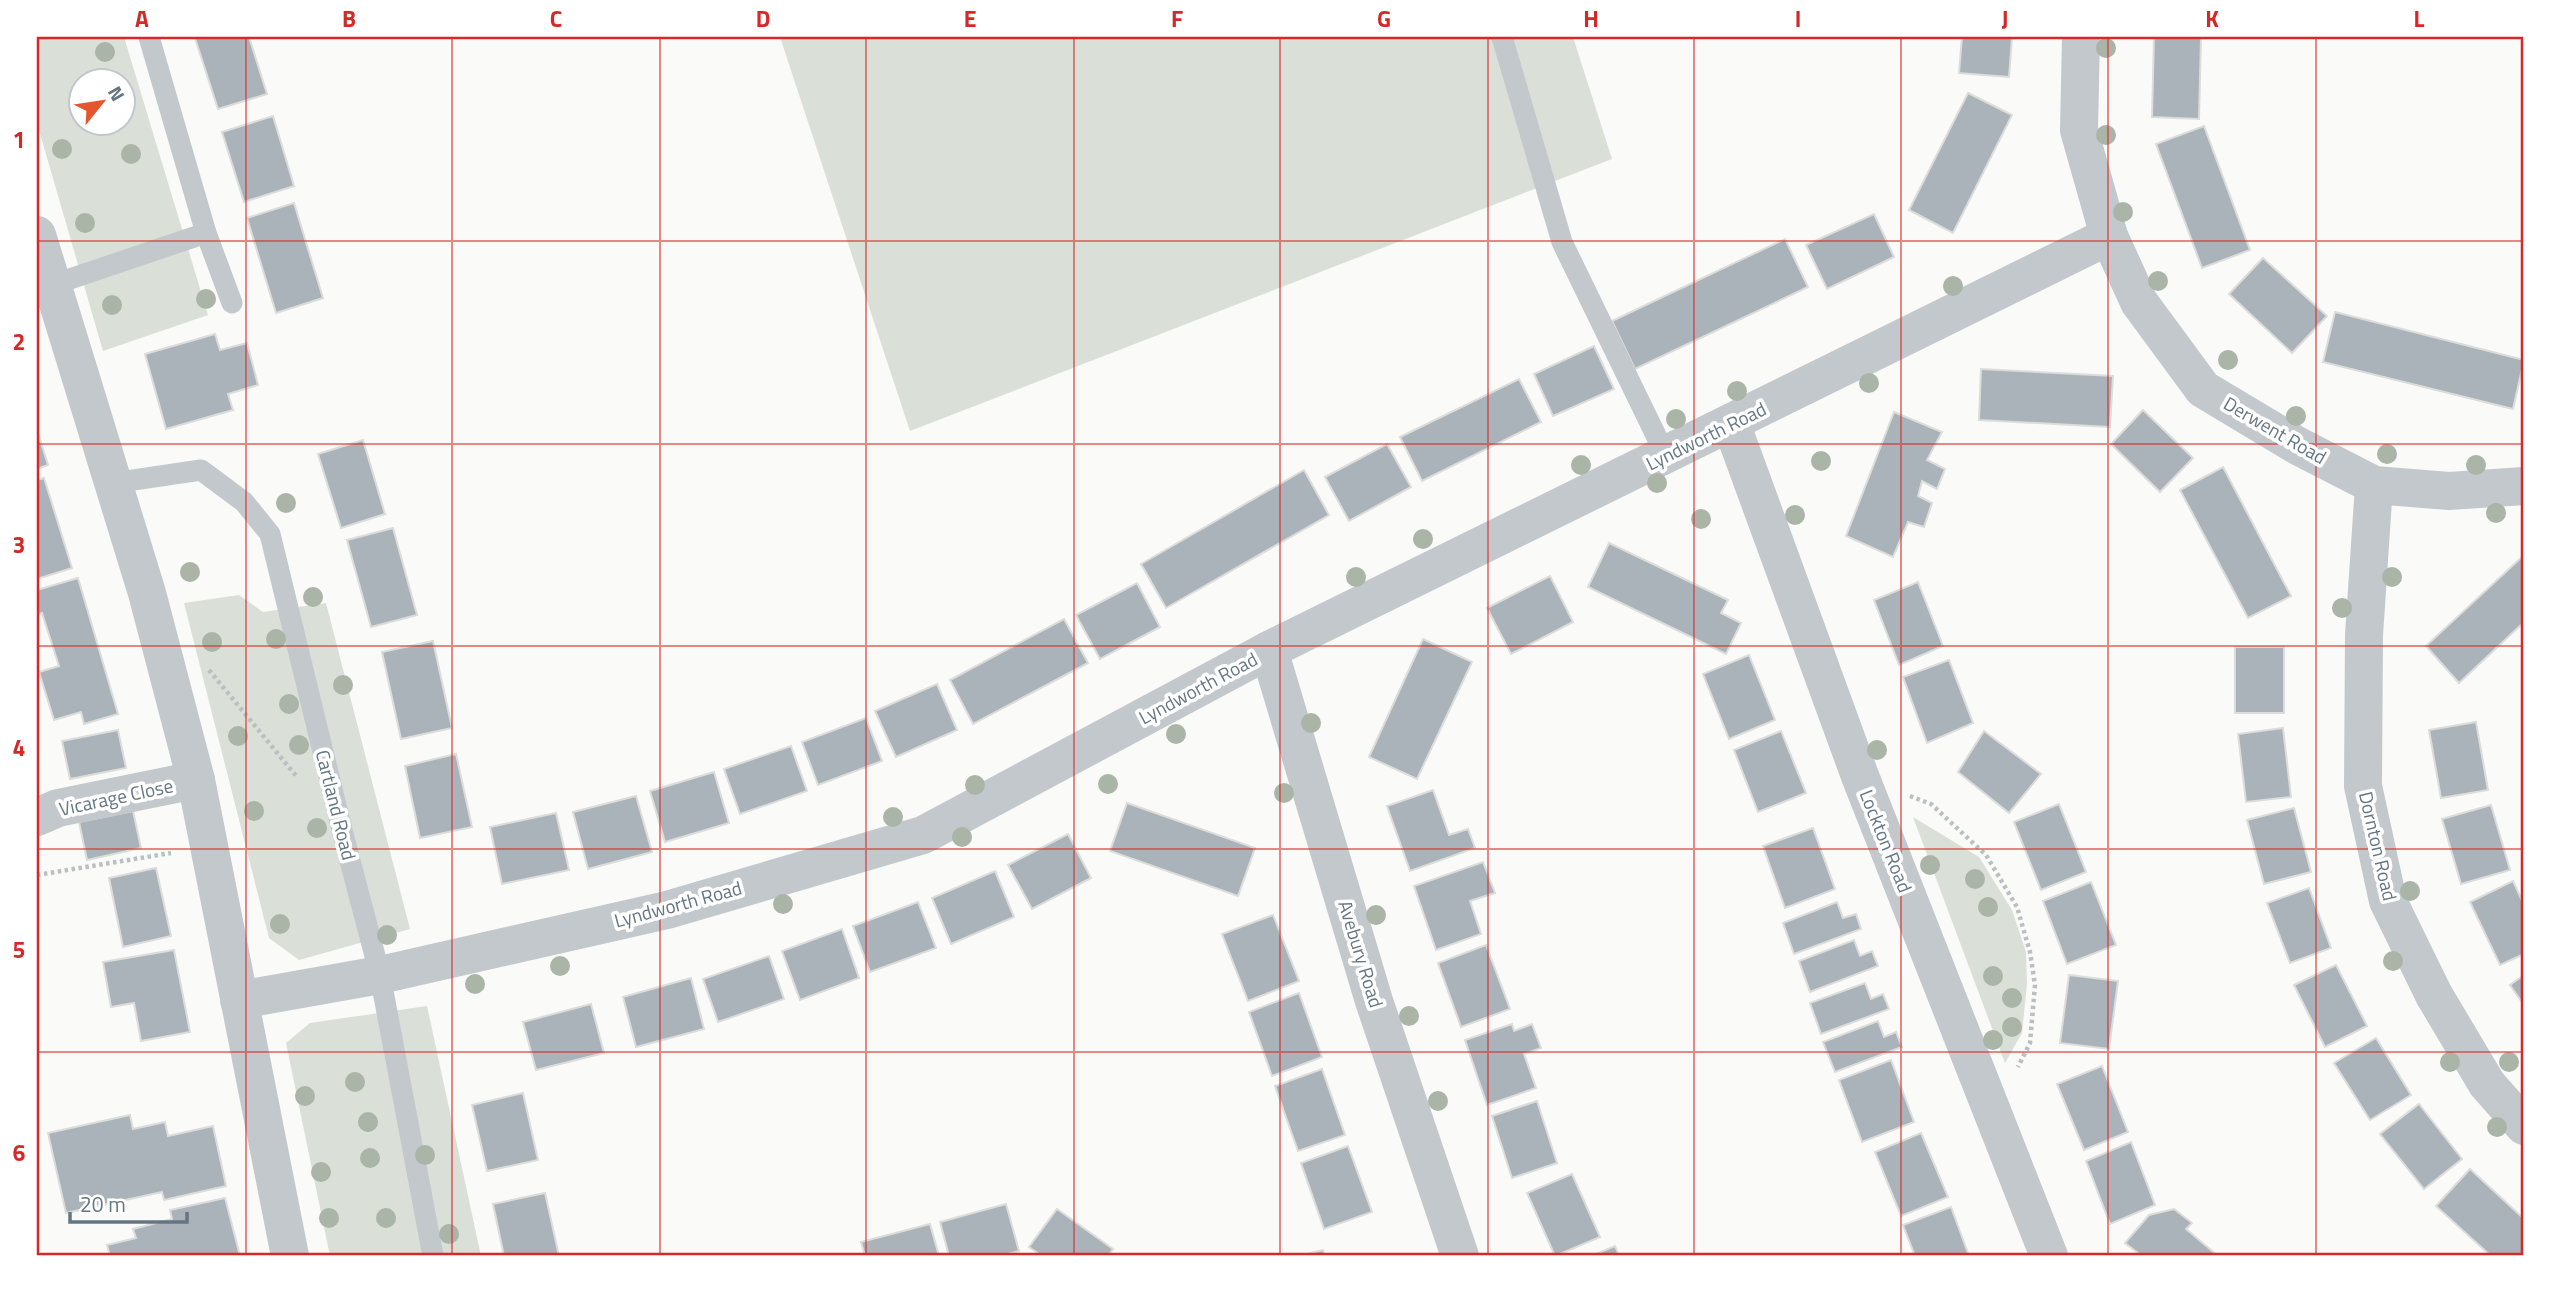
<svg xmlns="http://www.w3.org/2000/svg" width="2561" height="1293" font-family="'Titillium Web',sans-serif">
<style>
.green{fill:#dadfd7;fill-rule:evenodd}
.building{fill:#aab3b9;stroke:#dcdcda;stroke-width:2}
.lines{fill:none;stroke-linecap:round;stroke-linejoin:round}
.path{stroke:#bbbfc2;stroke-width:4.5;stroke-dasharray:3.5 3.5;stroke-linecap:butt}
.service{stroke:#c3c8cc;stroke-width:21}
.minor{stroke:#c3c8cc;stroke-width:38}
.tertiary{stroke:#c3c8cc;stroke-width:38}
.tree{fill:#aab4a7}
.grid{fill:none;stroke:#d62828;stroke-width:2;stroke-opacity:0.55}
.labels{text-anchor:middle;stroke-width:7;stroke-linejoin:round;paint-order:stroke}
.street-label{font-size:19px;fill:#657683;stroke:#fff}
.neatline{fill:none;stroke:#d62828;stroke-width:2.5}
.grid-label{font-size:23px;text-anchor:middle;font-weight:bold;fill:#d62828}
</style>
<rect width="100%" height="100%" fill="#fafaf8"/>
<g class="green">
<path d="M37 37H124L208 315 103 351 37 123ZM80 80H122V122H80Z"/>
<polygon points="780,37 1573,37 1612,159 910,431"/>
<polygon points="239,595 263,612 326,603 410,929 299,960 269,938 184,603"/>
<polygon points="1913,817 1979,857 2012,910 2026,952 2027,984 2022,1033 2005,1063"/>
<polygon points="427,1006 481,1256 330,1256 286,1043 310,1023"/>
</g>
<g class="building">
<polygon points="199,37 249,37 267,94 218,109 195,38"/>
<polygon points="1962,37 2012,37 2009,77 1959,73"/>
<polygon points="2154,37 2201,37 2199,119 2152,117"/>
<polygon points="1968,93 2012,115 1953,233 1909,210"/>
<polygon points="273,116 294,186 244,202 222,132"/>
<polygon points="2204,126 2250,250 2202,268 2156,144"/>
<polygon points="294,203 323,298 276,313 247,218"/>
<polygon points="1874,214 1894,257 1827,289 1806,245"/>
<polygon points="1785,239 1808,287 1635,369 1612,321"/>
<polygon points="2263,258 2327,316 2292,353 2229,294"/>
<polygon points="2335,312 2524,360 2513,409 2323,362"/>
<polygon points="215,334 220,350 247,343 258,385 228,394 233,410 166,429 145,354"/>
<polygon points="1594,346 1614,389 1553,416 1534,374"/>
<polygon points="1981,369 2113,376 2110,427 1979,420"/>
<polygon points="1519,379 1541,422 1422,481 1400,437"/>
<polygon points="2143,410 2193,458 2160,492 2111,444"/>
<polygon points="1894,412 1942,432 1927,460 1945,469 1937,489 1922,481 1918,496 1932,503 1924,527 1908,522 1893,557 1846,536"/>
<polygon points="37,430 48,465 37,469"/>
<polygon points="363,440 385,514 341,528 318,454"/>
<polygon points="1387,444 1411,487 1349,521 1325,477"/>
<polygon points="2223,467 2291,596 2248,618 2180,490"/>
<polygon points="1304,470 1329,515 1166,608 1141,564"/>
<polygon points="44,478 72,568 37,579 37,480"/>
<polygon points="393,528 417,615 371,627 347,540"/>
<polygon points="1609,543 1728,600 1721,613 1741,623 1726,654 1588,587"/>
<polygon points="2523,556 2524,622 2459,683 2426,646"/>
<polygon points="1550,576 1573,622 1511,654 1487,608"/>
<polygon points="78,578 118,714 84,724 81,712 54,720 39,672 59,666 42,613 37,615 37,590"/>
<polygon points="1918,582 1943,646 1899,665 1874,600"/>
<polygon points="1137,583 1160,627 1100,659 1076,615"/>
<polygon points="1064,619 1088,663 973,724 950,680"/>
<polygon points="1423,639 1472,662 1417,779 1369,757"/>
<polygon points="433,641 452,728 401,739 382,652"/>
<rect x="2235" y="647" width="49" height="66"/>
<polygon points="1749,655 1775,720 1729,739 1703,674"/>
<polygon points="1949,660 1973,723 1927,743 1903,677"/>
<polygon points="937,684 957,730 896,757 875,711"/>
<polygon points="866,718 882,761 818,785 802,742"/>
<polygon points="2476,722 2488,790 2441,798 2429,730"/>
<polygon points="2283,728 2291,797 2246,802 2238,734"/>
<polygon points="118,730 126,768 70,779 62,741"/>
<polygon points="1781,731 1806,793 1758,812 1734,750"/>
<polygon points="1984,731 2041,774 2009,813 1958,772"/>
<polygon points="791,746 807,791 740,814 724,769"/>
<polygon points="456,754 472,827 420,838 405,766"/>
<polygon points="714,772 729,823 665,842 650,791"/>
<polygon points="1433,790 1449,835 1468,829 1475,848 1410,871 1387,806"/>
<polygon points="636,796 652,852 588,869 573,812"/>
<polygon points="1127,803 1255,848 1238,896 1110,851"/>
<polygon points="2059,804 2086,872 2041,890 2014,822"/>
<polygon points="2491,805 2510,870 2461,884 2442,819"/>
<polygon points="2294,808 2311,872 2264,884 2247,820"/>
<polygon points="133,811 141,848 87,860 79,822"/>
<polygon points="556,813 569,870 502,884 490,827"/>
<polygon points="1813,828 1835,889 1785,908 1763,846"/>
<polygon points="1068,834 1091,878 1032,909 1008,865"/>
<polygon points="1483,862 1495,893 1470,901 1481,934 1436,950 1414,886"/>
<polygon points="156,868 171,936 123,947 109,878"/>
<polygon points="995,871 1014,917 951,944 932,898"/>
<polygon points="2513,881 2524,905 2524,954 2500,965 2470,902"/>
<polygon points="2091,882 2116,945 2067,964 2043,901"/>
<polygon points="2309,888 2331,948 2290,963 2267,903"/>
<polygon points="918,902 936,948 870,972 853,926"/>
<polygon points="1837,902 1843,918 1856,914 1861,929 1794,954 1783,923"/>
<polygon points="1273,915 1299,981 1248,1001 1222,934"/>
<polygon points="842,929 859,978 800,1000 782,951"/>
<polygon points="1854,940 1860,956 1872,951 1878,966 1810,992 1799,961"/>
<polygon points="1486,945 1510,1009 1461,1027 1438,963"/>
<polygon points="174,950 190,1032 141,1041 134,1003 111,1007 103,962"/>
<polygon points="769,956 784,999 718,1022 703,979"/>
<polygon points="2336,965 2367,1026 2325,1047 2294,985"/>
<polygon points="2069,975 2118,981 2109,1049 2060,1043"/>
<polygon points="2524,975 2524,1005 2510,985"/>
<polygon points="691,978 704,1029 636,1047 623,997"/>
<polygon points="1865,983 1871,999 1883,994 1889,1009 1821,1034 1810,1003"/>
<polygon points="1299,993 1322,1057 1272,1076 1249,1012"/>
<polygon points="591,1004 604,1053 536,1070 523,1022"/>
<polygon points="1878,1021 1884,1037 1896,1032 1902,1047 1835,1072 1823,1042"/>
<polygon points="1512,1024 1514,1031 1532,1024 1541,1048 1524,1054 1536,1088 1487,1105 1465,1040"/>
<polygon points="2376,1038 2411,1095 2370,1120 2334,1063"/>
<polygon points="1891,1060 1914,1122 1862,1142 1839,1080"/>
<polygon points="2102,1066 2128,1132 2084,1150 2057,1084"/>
<polygon points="1322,1069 1345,1135 1298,1151 1275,1086"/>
<polygon points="523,1093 538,1160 487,1171 472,1105"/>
<polygon points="1537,1101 1557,1163 1512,1178 1492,1116"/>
<polygon points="2419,1104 2462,1159 2424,1189 2380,1134"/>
<polygon points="130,1115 133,1129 165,1122 168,1136 213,1126 226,1186 164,1200 162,1192 66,1213 48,1133"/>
<polygon points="1921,1133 1948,1197 1901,1216 1875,1152"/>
<polygon points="2131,1142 2155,1205 2110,1224 2086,1161"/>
<polygon points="1348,1146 1372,1212 1324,1229 1301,1163"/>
<polygon points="2470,1169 2524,1219 2524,1256 2491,1256 2436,1206"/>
<polygon points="1572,1174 1600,1237 1555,1256 1527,1193"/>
<polygon points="545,1193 559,1256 504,1256 493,1204"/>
<polygon points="225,1198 240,1256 110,1256 107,1245 136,1238 133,1229 172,1219 170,1210"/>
<polygon points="1006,1204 1019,1251 1000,1256 949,1256 940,1222"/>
<polygon points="1951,1207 1969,1256 1915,1256 1903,1225"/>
<polygon points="1057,1209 1113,1249 1108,1256 1042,1256 1029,1247"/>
<polygon points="2174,1209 2192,1223 2186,1229 2218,1256 2142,1256 2125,1243 2149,1215"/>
<polygon points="930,1224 939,1256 865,1256 861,1242"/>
<polygon points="1615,1246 1619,1256 1591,1256"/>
<polygon points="1323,1250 1325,1256 1299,1256"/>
</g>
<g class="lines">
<g class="path">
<polyline points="209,670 297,777"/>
<polyline points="1910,796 1931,804 1986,855 2017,907 2030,952 2035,985 2030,1043 2018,1067"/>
<polyline points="37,875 171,853"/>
</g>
<g class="service">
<polyline points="149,37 206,233 232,303"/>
<polyline points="1502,37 1562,242 1666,456"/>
<polyline points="52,285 206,233"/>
<polyline points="113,483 201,470 244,502 270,534 343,834 380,975 433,1256"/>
</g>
<g class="minor">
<polyline points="2081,37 2079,130 2109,236 2139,302 2203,389 2298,446 2374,485 2449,491 2524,486"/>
<polyline points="1731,423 1860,776 2049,1256"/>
<polyline points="2374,485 2364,635 2363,786 2388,901 2434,995 2487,1084 2524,1126"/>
<polyline points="1269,650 1374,1001 1460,1256"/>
<polyline points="37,817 58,808 196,780"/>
<polyline points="239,1000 380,975 667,910 923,835 1269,650 2109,236"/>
</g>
<polyline class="tertiary" points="37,235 147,593 196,780 290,1256"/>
</g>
<g class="tree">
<circle cx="2106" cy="48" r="10"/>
<circle cx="105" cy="52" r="10"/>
<circle cx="2106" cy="135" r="10"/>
<circle cx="62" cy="149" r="10"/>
<circle cx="131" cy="154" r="10"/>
<circle cx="2123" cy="212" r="10"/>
<circle cx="85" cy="223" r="10"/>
<circle cx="2158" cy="281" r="10"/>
<circle cx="1953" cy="286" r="10"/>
<circle cx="206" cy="299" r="10"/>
<circle cx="112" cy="305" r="10"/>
<circle cx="2228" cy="360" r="10"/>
<circle cx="1869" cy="383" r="10"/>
<circle cx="1737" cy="391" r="10"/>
<circle cx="2296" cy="416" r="10"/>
<circle cx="1676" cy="419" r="10"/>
<circle cx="2387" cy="454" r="10"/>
<circle cx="1821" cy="461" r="10"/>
<circle cx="1581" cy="465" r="10"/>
<circle cx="2476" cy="465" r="10"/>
<circle cx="1657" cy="483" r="10"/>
<circle cx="286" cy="503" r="10"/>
<circle cx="2496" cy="513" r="10"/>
<circle cx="1795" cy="515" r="10"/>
<circle cx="1701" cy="519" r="10"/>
<circle cx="1423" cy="539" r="10"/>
<circle cx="190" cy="572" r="10"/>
<circle cx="1356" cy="577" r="10"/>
<circle cx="2392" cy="577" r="10"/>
<circle cx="313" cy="597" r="10"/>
<circle cx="2342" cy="608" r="10"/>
<circle cx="276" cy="639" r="10"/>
<circle cx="212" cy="642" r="10"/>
<circle cx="343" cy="685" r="10"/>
<circle cx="289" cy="704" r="10"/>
<circle cx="1311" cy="723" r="10"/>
<circle cx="1176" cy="734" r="10"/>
<circle cx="238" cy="736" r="10"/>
<circle cx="299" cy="745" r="10"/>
<circle cx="1877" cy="750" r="10"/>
<circle cx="1108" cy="784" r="10"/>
<circle cx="975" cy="785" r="10"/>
<circle cx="1284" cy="793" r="10"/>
<circle cx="254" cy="811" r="10"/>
<circle cx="893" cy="817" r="10"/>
<circle cx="317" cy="828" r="10"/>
<circle cx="962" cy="837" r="10"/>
<circle cx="1930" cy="865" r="10"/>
<circle cx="1975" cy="879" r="10"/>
<circle cx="2410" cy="891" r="10"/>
<circle cx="783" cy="904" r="10"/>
<circle cx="1988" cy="907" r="10"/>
<circle cx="1376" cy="915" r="10"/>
<circle cx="280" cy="924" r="10"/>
<circle cx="387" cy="935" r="10"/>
<circle cx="2393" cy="961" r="10"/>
<circle cx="560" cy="966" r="10"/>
<circle cx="1993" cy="976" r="10"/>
<circle cx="475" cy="984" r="10"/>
<circle cx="2012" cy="998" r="10"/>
<circle cx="1409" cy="1016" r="10"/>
<circle cx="2012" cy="1027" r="10"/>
<circle cx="1993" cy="1040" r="10"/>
<circle cx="2450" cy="1062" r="10"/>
<circle cx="2509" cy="1062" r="10"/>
<circle cx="355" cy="1082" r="10"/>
<circle cx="305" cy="1096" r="10"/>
<circle cx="1438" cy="1101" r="10"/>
<circle cx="368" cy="1122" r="10"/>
<circle cx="2497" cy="1127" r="10"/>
<circle cx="425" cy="1155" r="10"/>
<circle cx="370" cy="1158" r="10"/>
<circle cx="321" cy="1172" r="10"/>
<circle cx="329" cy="1218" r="10"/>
<circle cx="386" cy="1218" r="10"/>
<circle cx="449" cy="1234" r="10"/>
</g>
<path class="grid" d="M246 37V1256M452 37V1256M660 37V1256M866 37V1256M1074 37V1256M1280 37V1256M1488 37V1256M1694 37V1256M1901 37V1256M2108 37V1256M2316 37V1256M37 241H2524M37 444H2524M37 646H2524M37 849H2524M37 1052H2524"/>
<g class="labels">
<g class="street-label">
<text transform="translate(2275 430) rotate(30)" y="7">Derwent Road</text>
<text transform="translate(1706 436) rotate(-26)" y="7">Lyndworth Road</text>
<text transform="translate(1198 688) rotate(-28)" y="7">Lyndworth Road</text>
<text transform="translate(116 797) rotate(-12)" y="7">Vicarage Close</text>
<text transform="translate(336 805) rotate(76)" y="7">Cartland Road</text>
<text transform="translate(1886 841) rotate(68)" y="7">Lockton Road</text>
<text transform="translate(2378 846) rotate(77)" y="7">Dornton Road</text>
<text transform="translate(678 904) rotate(-15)" y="7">Lyndworth Road</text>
<text transform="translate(1361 954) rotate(73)" y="7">Avebury Road</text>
</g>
</g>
<rect width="2561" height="1293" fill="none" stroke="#ffffff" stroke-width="77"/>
<g transform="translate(102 102) rotate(60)"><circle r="33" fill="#ffffff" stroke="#c1c8cd" stroke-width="2"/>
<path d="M0-5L12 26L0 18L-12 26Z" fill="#e4572e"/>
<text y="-10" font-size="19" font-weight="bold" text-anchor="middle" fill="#657683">N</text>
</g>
<path d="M70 1212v10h117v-10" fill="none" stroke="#657683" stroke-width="3.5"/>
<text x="80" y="1212" font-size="21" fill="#657683" stroke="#ffffff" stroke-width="5" paint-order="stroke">20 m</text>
<rect x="38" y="38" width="2484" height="1216" class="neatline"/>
<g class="grid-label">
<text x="142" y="27">A</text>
<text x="349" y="27">B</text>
<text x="556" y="27">C</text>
<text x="763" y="27">D</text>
<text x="970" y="27">E</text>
<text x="1177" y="27">F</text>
<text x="1384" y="27">G</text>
<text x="1591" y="27">H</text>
<text x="1798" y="27">I</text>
<text x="2005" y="27">J</text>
<text x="2212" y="27">K</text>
<text x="2419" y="27">L</text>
<text x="19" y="148">1</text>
<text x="19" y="350">2</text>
<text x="19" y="553">3</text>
<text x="19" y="756">4</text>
<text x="19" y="958">5</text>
<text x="19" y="1161">6</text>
</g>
</svg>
